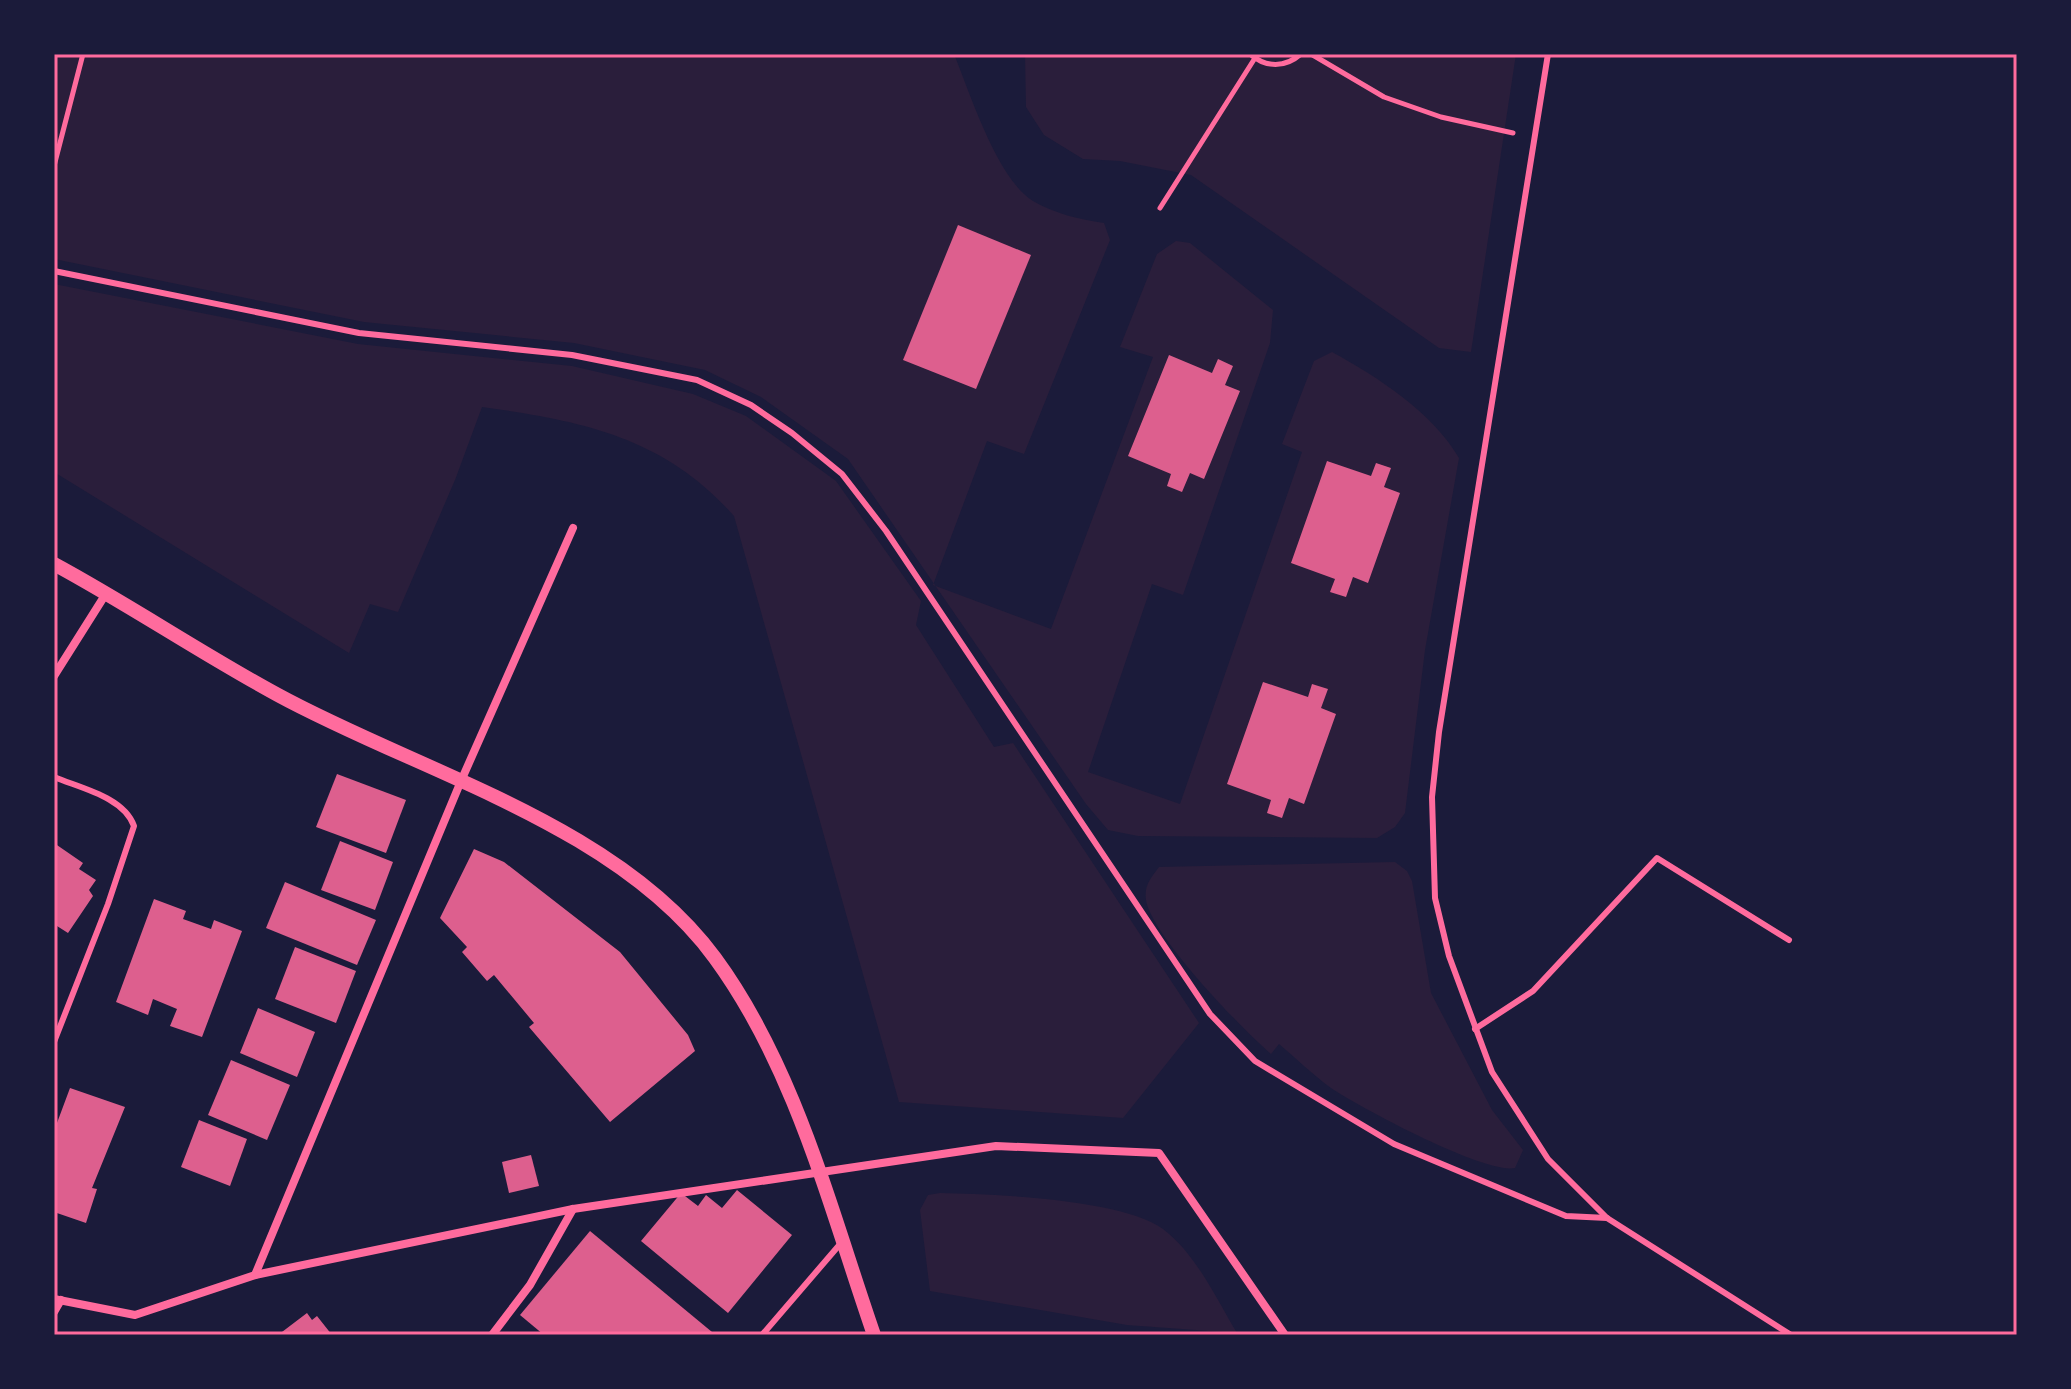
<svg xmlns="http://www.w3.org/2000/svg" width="2071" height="1389" font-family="'IBM Plex Sans',sans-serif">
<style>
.green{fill:#2a1e3b}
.building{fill:#dd5f8e}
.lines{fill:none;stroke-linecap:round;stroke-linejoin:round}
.path{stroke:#ff6b9d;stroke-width:5}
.service{stroke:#ff6b9d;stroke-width:6}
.minor{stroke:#ff6b9d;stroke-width:8}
.tertiary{stroke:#ff6b9d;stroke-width:14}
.neatline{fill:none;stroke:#ff6b9d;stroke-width:3}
</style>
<rect width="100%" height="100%" fill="#1b1b3a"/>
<g class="green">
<path d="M54 54H954C970 93 997 179 1033 201 1055 214 1079 219 1104 223L1110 240 1024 454 987 441 933 585 1051 629 1153 357 1120 347 1157 254 1176 241 1190 243 1273 310 1270 343 1183 595 1152 584 1088 772 1180 804 1302 452 1282 444 1314 361 1332 352C1378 377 1433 413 1459 458L1425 650 1405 813 1395 827 1377 838 1138 836 1108 830 1086 804 848 459 761 397 705 370 574 343 364 322 54 259Z"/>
<polygon points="1025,54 1516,54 1471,352 1439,348 1191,175 1120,161 1083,159 1044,135 1026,107"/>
<path d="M54 284 358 344 572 366 693 394 746 416 836 481 921 601 916 625 994 747 1013 743 1199 1023 1123 1118 899 1102 734 516C664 437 582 421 482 407L455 480 398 612 370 604 349 653 54 472Z"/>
<path d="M1395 862 1407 871 1412 881 1431 993 1492 1110 1523 1150 1515 1168C1484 1174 1361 1108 1331 1088 1313 1075 1296 1058 1279 1044L1271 1054C1241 1028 1152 936 1146 900 1144 885 1151 878 1159 867Z"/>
<path d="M940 1193C992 1194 1123 1199 1163 1229 1196 1254 1216 1298 1237 1333L1127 1325 930 1291 920 1210 928 1195Z"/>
</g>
<g class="building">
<polygon points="958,225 1031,255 976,389 903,360"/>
<polygon points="1169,355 1212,373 1218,359 1233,366 1225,385 1240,391 1204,479 1190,473 1182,492 1167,486 1171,474 1128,456"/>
<polygon points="1327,461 1371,476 1376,463 1391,468 1384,487 1400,493 1368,583 1353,577 1346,597 1330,592 1335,579 1291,563"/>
<polygon points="1263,682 1308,697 1312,684 1328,689 1321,708 1336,714 1304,804 1289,798 1282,818 1267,813 1271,800 1227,784"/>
<polygon points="337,774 406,800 386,853 316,827"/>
<polygon points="340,841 393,862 375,910 321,890"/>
<polygon points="54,843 83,863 79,869 96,880 89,890 93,896 68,933 57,926 54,930"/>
<polygon points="474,849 504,862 620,952 688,1035 695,1051 610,1122 529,1027 534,1023 494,975 487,981 462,952 467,947 440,918"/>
<polygon points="285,882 376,920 357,965 266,928"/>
<polygon points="154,899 186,911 183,919 211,929 214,920 242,931 202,1037 170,1026 177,1009 153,999 148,1015 116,1002"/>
<polygon points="295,947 356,971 336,1023 275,999"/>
<polygon points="258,1008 315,1032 297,1077 240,1053"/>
<polygon points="231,1060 290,1085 267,1140 208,1115"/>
<polygon points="70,1088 125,1107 92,1188 97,1189 86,1223 54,1212 54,1131"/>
<polygon points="199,1120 247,1139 230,1186 181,1167"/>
<polygon points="531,1155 539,1186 509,1193 502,1162"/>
<polygon points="737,1190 792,1235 728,1313 641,1241 681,1193 698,1206 706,1195 722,1208"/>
<polygon points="590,1231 712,1332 709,1335 544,1335 520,1315"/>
<polygon points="307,1313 312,1320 317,1316 332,1335 278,1335"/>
</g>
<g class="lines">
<g class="path">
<path d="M1250 54C1266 68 1285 68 1301 54"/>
<polyline points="1311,54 1384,97 1441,117 1513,133"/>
<polyline points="54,166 83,54"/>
<polyline points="1160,208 1255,58"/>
</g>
<g class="service">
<polyline points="1548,54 1439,732 1432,797 1435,898 1449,956 1492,1072 1548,1159 1607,1218 1791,1335"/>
<polyline points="54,271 359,333 572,355 697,380 751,405 792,433 842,474 886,531 1210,1014 1255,1061 1394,1144 1566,1216 1607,1218"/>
<path d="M54 777C80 788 124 797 134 826L108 904 54 1042"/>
<polyline points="1475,1029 1533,991 1657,858 1789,940"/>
<polyline points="762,1335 841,1243"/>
</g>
<g class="minor">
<polyline points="54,676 107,592"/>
<polyline points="255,1275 461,781 573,528"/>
<polyline points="54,1299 135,1315 255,1275 573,1209 996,1146 1159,1153 1285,1335"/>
<polyline points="54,1312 61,1300"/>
<polyline points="492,1335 530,1285 573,1209"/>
</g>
<path class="tertiary" d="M54 564C130 605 202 654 278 695 419 772 617 824 715 958 795 1067 830 1208 874 1335"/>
</g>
<rect width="2071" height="1389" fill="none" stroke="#1b1b3a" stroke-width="112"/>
<rect x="56" y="56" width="1959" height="1277" class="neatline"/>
</svg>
